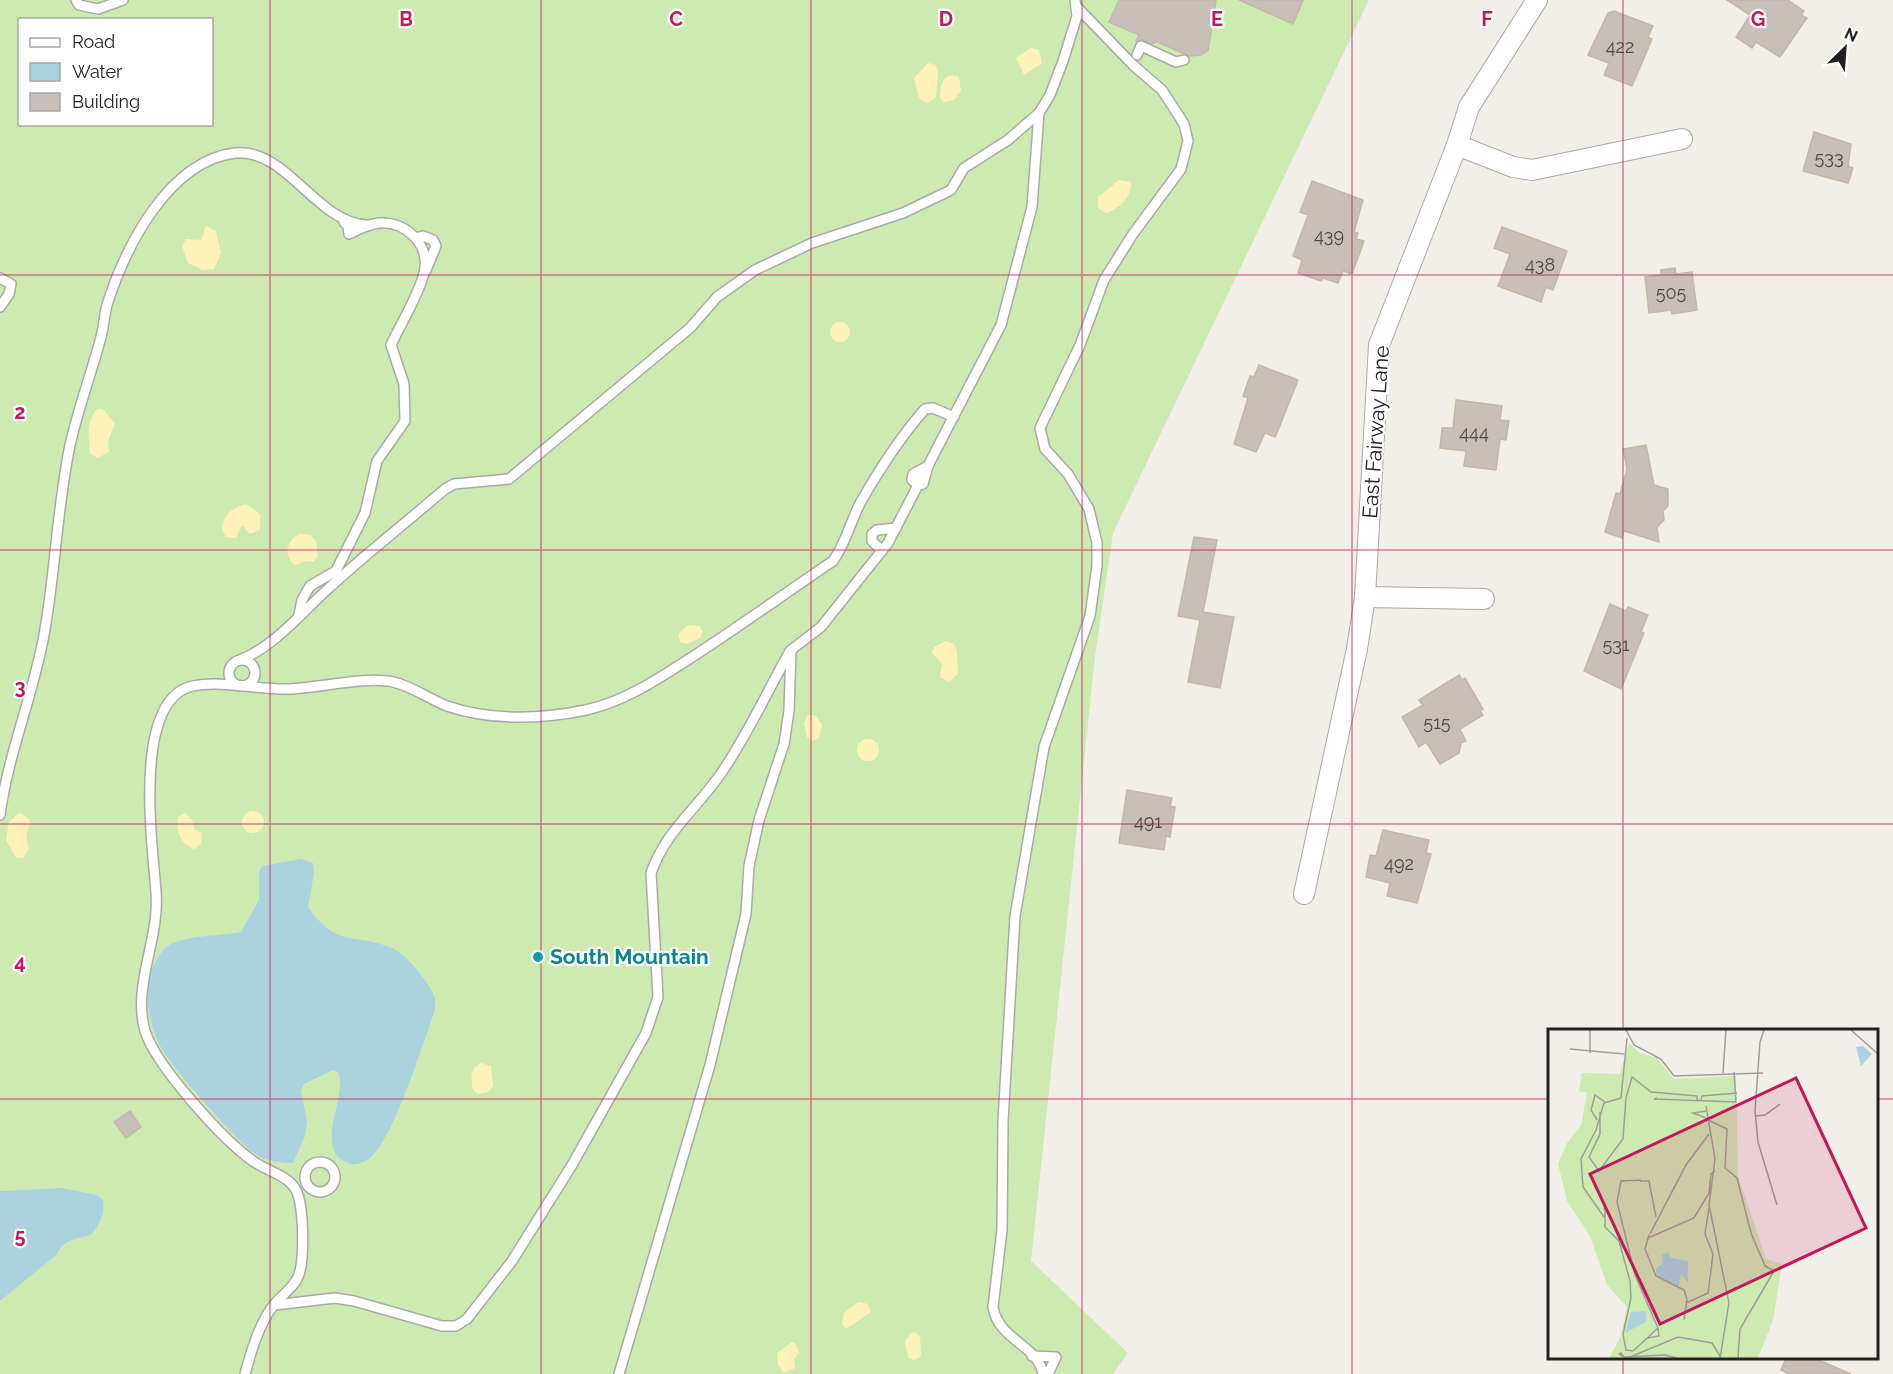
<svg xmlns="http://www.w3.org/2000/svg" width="1893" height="1374" font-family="Raleway,sans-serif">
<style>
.grass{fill:#cdebb0;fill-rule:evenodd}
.sand{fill:#fff1ba}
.water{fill:#aad3df}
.building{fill:#c7bfb8;stroke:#c4b6ab;stroke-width:1.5}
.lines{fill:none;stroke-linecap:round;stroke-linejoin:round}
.lane-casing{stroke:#a9a9a9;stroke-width:12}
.street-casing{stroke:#a9a9a9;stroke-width:22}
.lane{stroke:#fff;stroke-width:9}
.street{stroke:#fff;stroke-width:20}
.grid{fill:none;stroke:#c2185b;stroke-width:1.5;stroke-opacity:0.55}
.culture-dot{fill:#0f9aa8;stroke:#fff;stroke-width:2}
.labels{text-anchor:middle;stroke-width:4.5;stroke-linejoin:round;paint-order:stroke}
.number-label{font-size:18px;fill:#4b4948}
.street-label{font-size:21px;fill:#222;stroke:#fff}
.culture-label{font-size:21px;font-weight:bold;fill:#0d838f;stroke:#fff;text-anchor:start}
.inset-road{fill:none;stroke:#9f9d99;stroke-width:1.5}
.view{fill:#c2185b;fill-opacity:0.15;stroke:#c2185b;stroke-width:3}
.inset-edge{fill:none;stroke:#222;stroke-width:3}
.grid-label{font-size:20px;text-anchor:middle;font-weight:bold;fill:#c2185b;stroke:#fff;stroke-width:4.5;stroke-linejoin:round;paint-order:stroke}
</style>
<rect width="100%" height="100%" fill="#f2efe9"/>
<path class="grass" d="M0 0H1369L1113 533 1095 657 1031 1261 1128 1353 1113 1374H0ZM20 20H212V124H20Z"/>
<g class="sand">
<polygon points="1031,48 1039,50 1042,63 1024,75 1016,58"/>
<polygon points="928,63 936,65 938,72 936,97 927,103 919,98 914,78"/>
<path d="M951 75 959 77 961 91 954 100 944 102 940 98C940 88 941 78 951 75Z"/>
<path d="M1119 180 1131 182C1132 197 1119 209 1106 213L1098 208V197Z"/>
<polygon points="206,226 216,231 221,253 214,269 203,270 188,263 182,246 186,239 201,240"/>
<circle cx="840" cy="332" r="10"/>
<path d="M98 409 104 410 115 424 108 441 109 452 98 458 90 454C90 440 84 420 98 409Z"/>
<path d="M246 504 260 514V530L250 534 242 525 236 538 226 537 222 530C222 515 233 507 246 504Z"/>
<path d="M300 534 310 535 316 541 318 557 313 562 306 561 295 565C283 556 286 540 300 534Z"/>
<polygon points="688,625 699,626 703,631 700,638 687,644 680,642 678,634"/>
<polygon points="946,641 954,644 957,651 958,674 949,682 940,677 942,664 932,653 934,647"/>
<polygon points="808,715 816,716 822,725 819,738 813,741 807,737 804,723"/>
<circle cx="868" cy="750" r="11"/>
<circle cx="253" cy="822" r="11"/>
<polygon points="19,813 26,816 30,822 26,836 29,849 23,858 16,858 6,840 9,822"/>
<path d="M185 813 192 819 194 829 202 833 201 844 195 849C181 845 175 831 178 817Z"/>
<path d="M481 1063 491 1066 493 1086 488 1092 478 1094 473 1090C471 1077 469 1070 481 1063Z"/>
<polygon points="858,1302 868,1304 871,1312 846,1329 842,1324 844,1313"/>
<polygon points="915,1332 920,1337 921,1356 914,1360 908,1357 905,1341 911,1333"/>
<polygon points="792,1342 796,1344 799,1353 794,1359 795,1368 784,1373 778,1365 777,1353"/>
</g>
<g class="water">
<path d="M301 859 313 863 314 873 308 907C338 949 353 932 392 948 404 952 430 983 434 996 436 1000 435 1006 435 1010 423 1042 395 1136 371 1157 366 1162 357 1165 350 1164 344 1162 336 1157 334 1150 325 1125 345 1099 339 1073L333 1070 304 1084 301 1091 307 1121 305 1136 293 1163C279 1163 266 1161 254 1153 235 1139 167 1063 158 1042 148 1018 144 992 153 967 157 959 161 950 169 945 191 934 217 937 241 932L259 900V872L262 866Z"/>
<path d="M61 1188 97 1195 103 1200C105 1213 100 1223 92 1234 77 1240 64 1238 57 1254L0 1301V1191Z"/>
</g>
<g class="building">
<polygon points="1119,0 1216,0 1208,50 1201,55 1189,56 1155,41 1153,44 1143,40 1136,41 1139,35 1109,22"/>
<polygon points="1239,0 1303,0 1293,24"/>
<polygon points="1727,0 1788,0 1804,11 1801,15 1807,18 1780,57 1756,42 1752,48 1736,37 1750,15"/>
<polygon points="1614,11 1653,26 1648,37 1652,39 1632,86 1604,75 1609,63 1588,55 1608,13"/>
<polygon points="1814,132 1851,144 1848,166 1853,168 1848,183 1803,171"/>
<polygon points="1312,181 1363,200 1354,232 1358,233 1356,239 1364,241 1352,274 1343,271 1338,283 1323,278 1321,281 1298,273 1302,260 1293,256 1308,215 1300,212"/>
<polygon points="1502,227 1567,251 1553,290 1546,287 1541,302 1498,286 1510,254 1494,248"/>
<polygon points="1675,268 1676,274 1692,272 1697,310 1672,314 1671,310 1649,313 1645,277 1661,275 1661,270"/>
<polygon points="1259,365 1298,380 1277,433 1275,437 1265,433 1256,452 1234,444 1248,398 1243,396 1250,376 1254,377"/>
<polygon points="1456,400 1502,406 1500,420 1509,421 1506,440 1500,439 1496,470 1464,466 1466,451 1440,448 1442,428 1453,428"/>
<polygon points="1646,445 1654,485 1668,489 1668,506 1663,511 1664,520 1657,527 1659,542 1624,531 1622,538 1605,532 1616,493 1620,494 1627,469 1623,449"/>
<polygon points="1194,537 1217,540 1203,612 1234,617 1220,688 1188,682 1200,620 1178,616"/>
<polygon points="1610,604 1626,611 1628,607 1648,615 1641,632 1644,633 1621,689 1584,671"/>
<polygon points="1459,675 1462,680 1465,678 1483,709 1480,711 1483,715 1460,729 1466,741 1461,743 1459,753 1440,764 1426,742 1419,747 1402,717 1423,705 1419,700"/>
<polygon points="1127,790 1172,798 1170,806 1175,807 1170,837 1166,836 1164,850 1119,843"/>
<polygon points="1383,830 1429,840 1426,853 1431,854 1417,903 1387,896 1390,883 1366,877 1370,855 1376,856"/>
<polygon points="130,1111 141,1127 126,1138 114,1122"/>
<polygon points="1786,1358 1814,1358 1851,1374 1789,1374 1781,1370"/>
</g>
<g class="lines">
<g class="lane-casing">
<g id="lane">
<polyline points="76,0 79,5 98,9 123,0"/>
<polyline points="1137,55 1141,46 1176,62 1184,60"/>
<polyline points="416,238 423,236 433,240 436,246 426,270"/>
<polyline points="0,278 11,284 9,294 0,307"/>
<polygon points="928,466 923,484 918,485 912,480 913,474"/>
<polyline points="882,551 872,541 872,534 877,530 896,528"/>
<path d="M299 615 302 600 310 586 336 571 365 513 377 461 405 421 404 384 391 345C401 323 419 295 424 273 431 245 406 221 379 223 368 224 359 229 349 234L348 226 344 222"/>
<path d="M242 659C276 645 303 611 330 587 367 553 407 522 445 489L454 484 509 479 690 328 717 297 755 270 812 243 903 213 951 190 964 168 1008 140 1039 113"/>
<circle cx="242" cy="673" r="13"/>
<path d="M0 815C8 754 33 696 44 635 55 574 57 511 69 450 77 411 91 375 101 337 104 326 104 316 107 305 125 248 168 161 235 153 287 148 315 222 367 225"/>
<circle cx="320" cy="1177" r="15"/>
<path d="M274 1305 335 1298 354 1301 442 1326H456L467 1319 512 1261 572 1165 646 1033 658 997 651 873C666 830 697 809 722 772 748 734 767 692 790 651"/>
<polyline points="1032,1356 1056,1357 1048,1374"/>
<path d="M245 1374C251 1352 259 1324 273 1306 283 1293 296 1287 300 1271 304 1254 304 1206 296 1190 288 1175 266 1171 253 1161 223 1140 156 1066 145 1031 132 985 160 939 156 892 153 848 131 699 193 686 221 680 259 690 289 689 319 688 366 676 393 682 412 686 429 699 447 706 491 721 542 719 586 710 623 702 655 681 686 661 736 629 784 594 833 561 847 542 851 518 863 498 881 467 902 435 925 409L933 408 954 417"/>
<polyline points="619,1374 710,1065 746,914 749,866 759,820 784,744 789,711 791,650 821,627 888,543 1001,325 1032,207 1039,113 1050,95 1063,61 1077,16 1075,0"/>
<path d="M1043 1374C1038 1345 998 1340 993 1307L1002 1230 1003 1121 1015 916 1044 747 1090 616 1097 566V543L1089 509 1068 474 1045 449 1040 428 1080 345 1104 280 1133 234 1181 169 1188 141 1184 124 1162 90 1133 65 1078 8"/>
</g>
</g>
<g class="street-casing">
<g id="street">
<polyline points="1457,145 1513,167 1532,170 1682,139"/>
<polyline points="1365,597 1484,599"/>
<polyline points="1304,894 1357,649 1365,597 1379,345 1457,145 1469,107 1537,0"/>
</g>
</g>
<use href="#lane" class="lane"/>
<use href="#street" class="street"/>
</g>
<path class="grid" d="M270 0V1374M541 0V1374M811 0V1374M1082 0V1374M1352 0V1374M1623 0V1030M0 275H1893M0 550H1893M0 824H1893M0 1099H1550M1876 1099H1893M1623 1358V1374"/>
<circle class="culture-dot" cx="538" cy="957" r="6"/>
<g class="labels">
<g class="number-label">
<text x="1620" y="53">422</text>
<text x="1829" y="164">533</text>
<text x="1329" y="242">439</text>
<text x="1540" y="271">438</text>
<text x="1671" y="299">505</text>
<text x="1474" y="439">444</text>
<text x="1616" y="651">531</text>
<text x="1437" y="729">515</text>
<text x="1148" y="828">491</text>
<text x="1399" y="870">492</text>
</g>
<g class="street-label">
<text transform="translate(1376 432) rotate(-86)" y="7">East Fairway Lane</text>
</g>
<g class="culture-label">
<text x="550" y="964">South Mountain</text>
</g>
</g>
<g transform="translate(1548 1029)">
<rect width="330" height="330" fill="#f2efe9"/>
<path d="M81 14 92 24 109 29 126 50 188 47 190 147 218 230 234 235 225 291 210 329H61L73 307 79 278 59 256 42 207 19 172 10 135 19 114 33 96 39 64 31 62 34 44 72 45Z" fill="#cdebb0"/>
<path d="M315 17 324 25 313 37 308 18ZM120 223 123 229 140 232V254L133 245 131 258 109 247 108 240 115 234 114 226ZM98 282V293L77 304 83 283Z" fill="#aad3df"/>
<path class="inset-road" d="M78 1 86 16 113 30 126 47 215 44M216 1 212 13 207 82 210 113 229 176M303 1 330 25M22 20 76 25M42 24V1M175 44 178 1M73 69 79 9M109 69 106 70 188 73 186 43M153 71 154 67 189 64M158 77 167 130 161 176 181 274 172 329M52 83V105L41 128 51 142 75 110 78 69 84 48 103 63 149 67V71M208 87 217 86 232 75M158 89 145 84 158 82M49 91 43 81 47 66 57 73M160 91 179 100 177 139 189 149 203 204 217 237 226 242 192 300 190 329M92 152H101L108 188M56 181 57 175V198L71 212 82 252 83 269 75 305 78 321 85 322 110 299 87 246 69 173 73 152 93 151M56 188 35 158 33 130 48 101 56 74 73 69M102 205 138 136 161 105M101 206 97 220 108 247 136 261 139 270 136 291 137 288M100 209 146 189 161 164 163 145 167 142M138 274 160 264 165 225 157 205 161 179M100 309 111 307 110 299M76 328 71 325 73 324 76 328 117 326 129 329M82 328 130 308 164 314 172 327"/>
<path class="view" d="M248 49 318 199 112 295 42 145Z"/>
<rect width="330" height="330" class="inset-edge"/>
</g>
<g class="grid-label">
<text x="406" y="26">B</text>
<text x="676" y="26">C</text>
<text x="946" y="26">D</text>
<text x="1217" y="26">E</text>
<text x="1487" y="26">F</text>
<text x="1758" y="26">G</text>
<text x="20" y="419">2</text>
<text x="20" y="694">3</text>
<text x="20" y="969">4</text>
<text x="20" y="1243">5</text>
</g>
<rect x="18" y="18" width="195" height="108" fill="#ffffff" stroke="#a7a7a7" stroke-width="1.5"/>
<rect x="30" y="38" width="30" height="9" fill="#ffffff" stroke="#a7a7a7" stroke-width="1.5"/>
<text x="72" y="48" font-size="18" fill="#222222">Road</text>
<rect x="30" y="63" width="30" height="18" fill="#aad3df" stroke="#a7a7a7" stroke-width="1.5"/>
<text x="72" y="78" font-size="18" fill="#222222">Water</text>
<rect x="30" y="93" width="30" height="18" fill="#c7bfb8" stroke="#a7a7a7" stroke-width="1.5"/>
<text x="72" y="108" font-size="18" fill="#222222">Building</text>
<g transform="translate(1845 48) rotate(25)" stroke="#ffffff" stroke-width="4.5" paint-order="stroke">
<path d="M0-4.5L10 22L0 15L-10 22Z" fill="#222222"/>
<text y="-9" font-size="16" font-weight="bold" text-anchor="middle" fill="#222222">N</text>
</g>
</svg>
